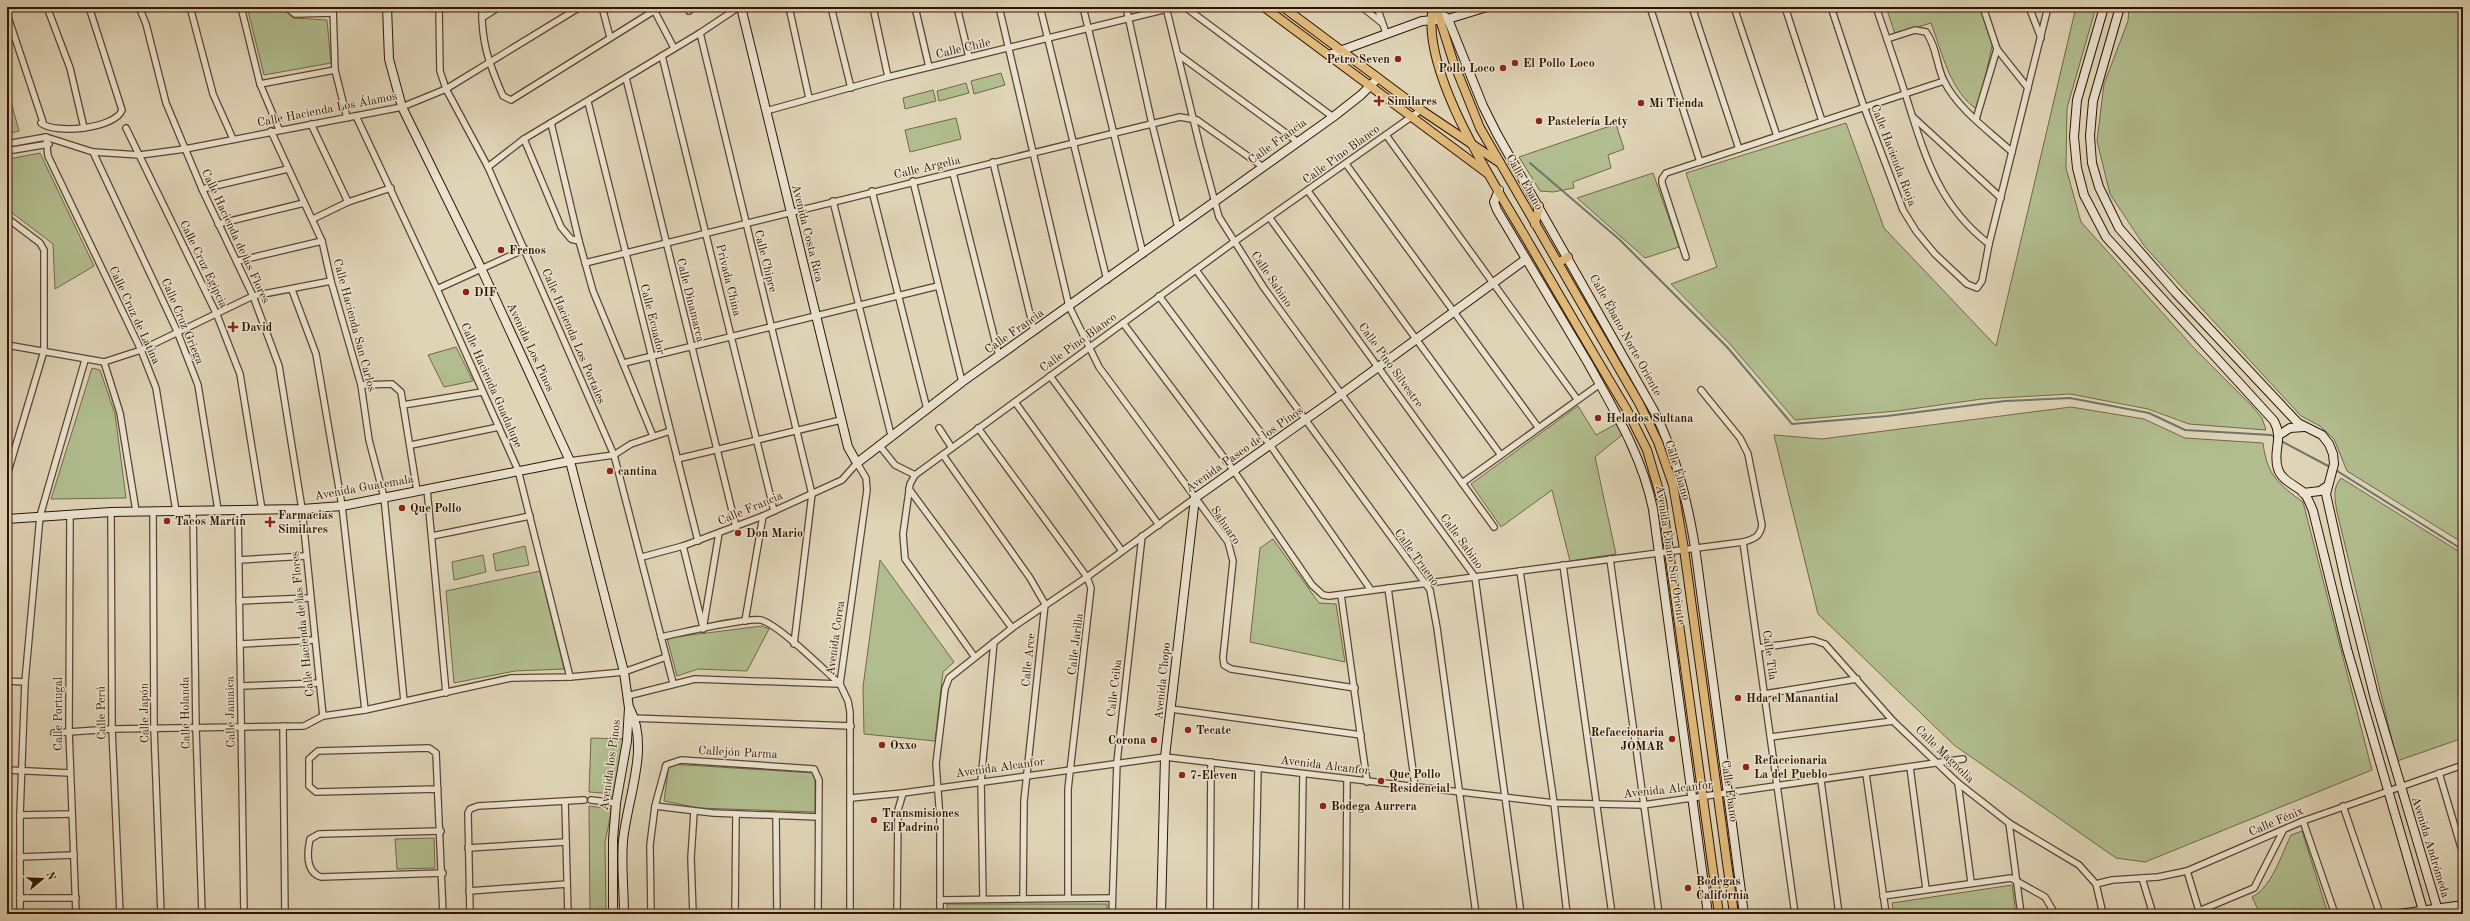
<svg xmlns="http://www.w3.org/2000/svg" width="2470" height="921" font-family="'Old Standard TT',serif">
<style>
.green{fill:#b1bd8e;stroke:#726848}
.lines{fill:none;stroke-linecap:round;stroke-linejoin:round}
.stream{stroke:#6e756e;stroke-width:2}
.street-casing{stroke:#5d442e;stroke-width:8}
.secondary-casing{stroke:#321401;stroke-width:10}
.primary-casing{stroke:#321401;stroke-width:10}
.street{stroke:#eae3d0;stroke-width:5.5}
.secondary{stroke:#eae3d0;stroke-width:8}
.primary{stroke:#e0ba7b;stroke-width:8}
.poi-dot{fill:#8f2418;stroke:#eae3d0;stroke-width:1.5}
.labels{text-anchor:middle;stroke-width:3;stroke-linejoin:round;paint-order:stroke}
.street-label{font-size:12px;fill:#321401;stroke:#eae3d0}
.poi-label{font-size:12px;font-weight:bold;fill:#321401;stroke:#eae3d0;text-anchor:start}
</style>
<rect width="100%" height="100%" fill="#dfd4b6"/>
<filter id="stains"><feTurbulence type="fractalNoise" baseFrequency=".005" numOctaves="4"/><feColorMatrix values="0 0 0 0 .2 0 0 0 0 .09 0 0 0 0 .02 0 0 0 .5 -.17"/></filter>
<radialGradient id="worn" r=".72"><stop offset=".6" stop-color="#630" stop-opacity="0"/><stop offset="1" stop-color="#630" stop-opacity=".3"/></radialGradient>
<g class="green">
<polygon points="247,7 283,7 293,18 327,20 331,63 264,75"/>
<path d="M1886 7H1981L1993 42 1978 110C1950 92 1942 52 1931 23L1895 34Z"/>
<polygon points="2076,7 2096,7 2067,108 2066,168 2081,222 2194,348 2252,406 2262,418 2266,430 2189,424 2148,409 2070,394 1982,399 1897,411 1795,420 1729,343 1671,284 1717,267 1686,173 1846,123 1884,228 1996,346"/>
<polygon points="2129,7 2460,7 2463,10 2463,543 2347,471 2334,439 2320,426 2301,416 2145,247 2110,194 2097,141 2104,84 2128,21"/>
<polygon points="1001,73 1005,85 974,94 971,81"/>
<polygon points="966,83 969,93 939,101 937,91"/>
<polygon points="7,87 19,131 7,134"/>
<polygon points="933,90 936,101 905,109 903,98"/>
<polygon points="956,118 961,139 910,152 905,130"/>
<polygon points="1616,124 1624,149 1608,155 1611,168 1573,182 1574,188 1553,192 1540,191 1519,157"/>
<polygon points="40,153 94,266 55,289 53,244 11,212 9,159"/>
<polygon points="1653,173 1679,247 1645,258 1577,198"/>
<polygon points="456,347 473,381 444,387 428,355"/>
<polygon points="92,368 100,370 115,414 126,498 51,499"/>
<polygon points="1578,406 1596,435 1616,424 1622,435 1595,457 1616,554 1570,561 1552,490 1501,527 1471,484"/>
<path d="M2071 407 2144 419 2185 438 2263 443C2267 475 2278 484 2303 502L2372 770 2145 862 2116 858 1954 745 1818 614 1774 435 1822 439Z"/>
<path d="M2341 478 2463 554V738L2397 761 2337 512C2335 500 2332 488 2341 478Z"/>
<polygon points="1273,539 1319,603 1336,604 1345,662 1250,642 1260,548"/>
<polygon points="525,546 529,565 496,571 493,554"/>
<polygon points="483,555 486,572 454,580 452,562"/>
<polygon points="880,560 954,662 943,672 935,741 864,734 863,687"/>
<polygon points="540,571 564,669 515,671 454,683 446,591"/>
<polygon points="762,626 769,629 747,671 698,669 677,676 667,638"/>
<polygon points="591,738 625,739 614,798 602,793 589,792"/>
<polygon points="669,764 815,773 815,812 699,808 664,801"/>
<polygon points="589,806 612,809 605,842 606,914 590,914"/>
<path d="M2302 831 2328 914H2260L2252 897C2272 887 2281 855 2291 835Z"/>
<polygon points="434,838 435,868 397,869 395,839"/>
<polygon points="2012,885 2016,914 1894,914 1892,903"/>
<rect x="947" y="904" width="160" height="10"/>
</g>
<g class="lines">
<g class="stream">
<polyline points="1530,163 1620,240 1727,347 1792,424 1887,416 2005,401 2070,398 2149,413 2185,430 2271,435 2276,438"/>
<polyline points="2281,441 2330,467"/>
<polyline points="2334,469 2463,550"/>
</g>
<g class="street-casing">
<g id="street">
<polyline points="47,7 70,68 84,128"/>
<polyline points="139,7 146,24 166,103 202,189 253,296 279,366 302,509 323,716"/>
<polyline points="190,7 213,94 233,139"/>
<polyline points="241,7 260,84 279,129"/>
<polyline points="286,7 295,14 333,13"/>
<polyline points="333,7 335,70 347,118"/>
<polyline points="439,7 440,71 446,89 488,167 614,455 673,683"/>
<path d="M482 7C481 42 489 64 503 96L511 100 660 7"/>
<polyline points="602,7 610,37"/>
<polyline points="688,7 689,11"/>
<polyline points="789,7 809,98"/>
<polyline points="831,7 851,88"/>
<polyline points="873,7 888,77"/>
<polyline points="915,7 929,67"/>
<polyline points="957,7 969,57"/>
<polyline points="999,7 1069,306 1099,367 1228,542 1233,561 1223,658 1224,665 1231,669 1355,688"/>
<polyline points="1040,7 1107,280"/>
<polyline points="1083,7 1143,254"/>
<polyline points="1126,7 1152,124 1178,228"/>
<polyline points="1166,7 1200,147 1219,217 1264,288 1475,577 1521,914"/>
<polyline points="1185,7 1333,117"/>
<polyline points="1362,7 1382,23"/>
<polyline points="1377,7 1386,33"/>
<polyline points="1650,7 1700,162"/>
<polyline points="1692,7 1739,149"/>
<polyline points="1734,7 1777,136"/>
<polyline points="1785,7 1822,121"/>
<polyline points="1831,7 1864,107 1903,210 1916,231 1935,254 1967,284 1977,288 1982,281 1989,244 2048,7"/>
<path d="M1876 7C1886 36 1896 65 1905 93 1924 153 1937 204 1989 244"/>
<polyline points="1983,7 1997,49 2028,88"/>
<polyline points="2029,7 2041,38"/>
<polyline points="654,10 674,48"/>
<path d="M7 14 43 122 41 123C56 135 116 128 122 110L89 7"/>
<polyline points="482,18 499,7"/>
<polyline points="700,33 812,494 794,644"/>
<path d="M1887 39 1915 30 1926 32C1937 47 1936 65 1944 81 1958 109 1989 131 2012 152"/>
<polyline points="1179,55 1298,142"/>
<polyline points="662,56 774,511"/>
<polyline points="626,78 736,527"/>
<polyline points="260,84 335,70"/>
<polyline points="588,102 698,541"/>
<polyline points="766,111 888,77 1167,9"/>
<polyline points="356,116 437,289 518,470 570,677"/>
<polyline points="1913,117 2001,198"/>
<polyline points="1976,119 1997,49"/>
<polyline points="551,123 579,241 593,291 653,436"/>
<polyline points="311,124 348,202"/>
<polyline points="126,128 217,315 240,374 262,510"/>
<polyline points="271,131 322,241 331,281 361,385 369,440 384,497 404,701"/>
<polyline points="1386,135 1577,399"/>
<polyline points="46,137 48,156 141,350 156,388 176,511"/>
<polyline points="524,139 561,227 571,239 579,241"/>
<polyline points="7,144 46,137 93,152 140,155 185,149 402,107 446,89 580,7"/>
<polyline points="7,151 49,144"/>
<polyline points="93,152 177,331 198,385 218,510"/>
<polyline points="993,162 1034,331"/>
<polyline points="1346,164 1538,427"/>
<polyline points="488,167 524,139 700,33 739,7"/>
<polyline points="953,173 999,356"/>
<polyline points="913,181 962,382"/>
<polyline points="202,189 288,169"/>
<polyline points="872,191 927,409"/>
<polyline points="1308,191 1500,454"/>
<polyline points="833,201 891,435"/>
<polyline points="1269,217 1494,527"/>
<polyline points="7,218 40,243 44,250 44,351 7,475"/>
<polyline points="313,219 348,202 391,188"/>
<polyline points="218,224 304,203"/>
<polyline points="1686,257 1662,183 1662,179 1666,173 1944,81"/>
<polyline points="238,261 322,241"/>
<polyline points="585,263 1180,117 1197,120 1263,167"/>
<polyline points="1196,270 1430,590 1437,628 1476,914"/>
<polyline points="437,289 525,249"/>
<polyline points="292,290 316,354 342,506 365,710"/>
<polyline points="1159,296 1270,445 1371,590"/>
<path d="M1123 323 1234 471 1312 585 1323 595 1329 596 1743 542C1754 539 1760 537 1762 525L1748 454 1740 438 1701 390"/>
<polyline points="7,345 104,362 141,350 253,296 331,281"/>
<polyline points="104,362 120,413 136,511"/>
<polyline points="624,363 938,286"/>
<polyline points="1050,376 1159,525"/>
<polyline points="361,385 392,384 401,392 417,491"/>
<polyline points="1015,402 1122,551"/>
<polyline points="403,405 482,392"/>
<polyline points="939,428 952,448"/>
<polyline points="978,428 1087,577 1091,588 1068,789 1068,898"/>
<polyline points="411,445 499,427"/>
<polyline points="879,445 895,465 915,475"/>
<polyline points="943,455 1030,578 1045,604 1024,801 1023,899"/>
<polyline points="677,459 841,420"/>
<polyline points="570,461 614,455 631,444 670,431"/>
<polyline points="1462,483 1600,384"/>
<polyline points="427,489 446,693"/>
<polyline points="909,489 1012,628"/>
<polyline points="238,510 244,914"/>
<polyline points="153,511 154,728 161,914"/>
<polyline points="193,511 196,728 202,914"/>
<polyline points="111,512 112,729 120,914"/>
<polyline points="70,514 69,731 76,914"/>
<polyline points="432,536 530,516"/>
<polyline points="1743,542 1795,914"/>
<polyline points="683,546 703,627"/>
<polyline points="642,557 683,546 763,516 842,480 857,463 866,478 867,490 840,684 848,701 850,712 850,914"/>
<polyline points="1610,559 1659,914"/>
<polyline points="239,560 306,556"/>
<polyline points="1563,565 1612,914"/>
<polyline points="1520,571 1554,803 1567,914"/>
<polyline points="1388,588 1415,786"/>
<polyline points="1341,595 1367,782"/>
<polyline points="239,601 310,598"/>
<polyline points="745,621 763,516"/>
<polyline points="703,629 719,533"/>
<path d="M661 637C681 633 746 617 761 620 779 625 823 669 839 683"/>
<polyline points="240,644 315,640"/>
<polyline points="1759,648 1813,640 1825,644 1893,721 1958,783 2009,823 2079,865 2096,884 2103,914"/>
<polyline points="974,656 905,559 903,534 910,484 915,475 1234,242 1421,110"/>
<polyline points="7,681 25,682"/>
<polyline points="241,686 319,683"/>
<polyline points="1764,694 1857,679"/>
<polyline points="627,696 695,679 840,684"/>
<polyline points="1171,709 1361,735"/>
<polyline points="631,718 851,726"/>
<polyline points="283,726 285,914"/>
<polyline points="54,733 112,729 304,726 323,716 365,710 511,678 570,677 624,672 666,657"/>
<polyline points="1771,737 1893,721"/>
<polyline points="1910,767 1926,889"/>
<polyline points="7,770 70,773"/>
<polyline points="2439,773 2463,854"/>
<polyline points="1866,774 1886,914"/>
<polyline points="1821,781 1839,914"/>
<polyline points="1958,783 1971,882"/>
<polyline points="438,789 316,792 309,786 309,759 318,751 429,748 436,753 443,914"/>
<polyline points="851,798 903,793 1165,757 1554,803 1643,805 1963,759"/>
<polyline points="591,800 616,803"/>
<polyline points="565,802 568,914"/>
<polyline points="655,806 713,813 818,817"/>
<polyline points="2343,806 2380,914"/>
<polyline points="20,815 72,814"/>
<polyline points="776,816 777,914"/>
<polyline points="2303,821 2335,914"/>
<polyline points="2009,823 2021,914"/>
<path d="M441 831 319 834 310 839C307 853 306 872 321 877L443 873"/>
<polyline points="468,848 566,842"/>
<polyline points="20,857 74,855"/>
<polyline points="2187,871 2200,914"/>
<polyline points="2142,878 2153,914"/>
<polyline points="2096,884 2112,880 2158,877 2187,871 2303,821 2463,765"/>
<polyline points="469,891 567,884"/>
<polyline points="1883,896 2011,878 2045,897 2055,914"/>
<polyline points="20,898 76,898"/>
<polyline points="983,899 981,781 994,642"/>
<polyline points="940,900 1112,898"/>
<polyline points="2199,911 2254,888 2283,831"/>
<polyline points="20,914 20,815 25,682 40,516 85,360"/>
<polyline points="418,914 443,913"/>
<polyline points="470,914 468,813 470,809 478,806 584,800"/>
<polyline points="651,914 650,845 655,806 666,765 681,760 814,769 819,780 818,914"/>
<polyline points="693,914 691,858 694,812"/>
<polyline points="735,914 736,814"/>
<polyline points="897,914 898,810 903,793"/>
<polyline points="940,914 940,819 936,764 945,689 949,678 1012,628 1087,577 1195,498"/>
<polyline points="1112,914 1117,762 1142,536"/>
<polyline points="1210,914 1211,762"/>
<polyline points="1255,914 1258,768"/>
<polyline points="1301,914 1303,774"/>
<polyline points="1346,914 1347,779"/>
</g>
</g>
<g class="secondary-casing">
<g id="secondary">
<polyline points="387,7 389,59 402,107 481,268 570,461 624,672 629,708 627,741 616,803 613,840 613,914"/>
<polyline points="741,7 848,447 857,463 962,382 1333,117 1361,95 1378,78"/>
<path d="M2104 7 2077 100 2074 137 2077 168 2084 195 2106 237 2274 421C2284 440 2272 451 2278 469 2281 480 2295 485 2303 492 2308 497 2310 504 2313 511L2347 649 2424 914"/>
<polyline points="2120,7 2093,101 2090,136 2092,163 2099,187 2119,228 2175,292 2298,423 2322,435 2329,444 2333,454 2334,464 2326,494 2346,584 2375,699 2439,914"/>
<path d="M1437 10 1448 19 1483 106 1497 134 1654 411C1676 455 1687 499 1695 547L1744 914"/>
<polyline points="1329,55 1422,21 1448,19 1487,7"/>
<path d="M1499 190 1494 202 1497 210C1527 261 1558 312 1588 363 1614 410 1642 455 1653 509L1708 914"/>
<polyline points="2279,435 2290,428 2304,427"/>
<polyline points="2303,493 2320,491 2326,487"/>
<polyline points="7,519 111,512 302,509 342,506 570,461"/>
<path d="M624 914C624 890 621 865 623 841 627 799 650 748 630 709"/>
<polyline points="1161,914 1165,757 1195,498 1340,395 1526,259"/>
<polyline points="2399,914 2463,905"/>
</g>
</g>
<g class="primary-casing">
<g id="primary">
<polyline points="1264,7 1487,173"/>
<polyline points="1283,7 1421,110 1500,163"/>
<path d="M1433 7C1419 72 1498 189 1530 245 1562 300 1594 355 1627 410L1647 450 1662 501 1719 914"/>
<polyline points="1436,7 1453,61 1480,128 1639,403 1658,442 1673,485 1684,549 1734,914"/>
<polyline points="1535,224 1539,206"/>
<polyline points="1558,263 1568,257"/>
</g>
</g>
<use href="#street" class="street"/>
<use href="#secondary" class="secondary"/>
<use href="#primary" class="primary"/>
</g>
<g class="poi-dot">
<circle cx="1398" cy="59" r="4"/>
<circle cx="1515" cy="63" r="4"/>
<circle cx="1503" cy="68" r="4"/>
<path d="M1377 95h4v4h4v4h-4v4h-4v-4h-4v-4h4z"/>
<circle cx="1641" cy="103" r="4"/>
<circle cx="1539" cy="121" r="4"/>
<circle cx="501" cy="250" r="4"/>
<circle cx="466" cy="292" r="4"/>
<path d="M231 321h4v4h4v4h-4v4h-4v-4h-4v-4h4z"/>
<circle cx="1598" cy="418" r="4"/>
<circle cx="610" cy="471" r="4"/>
<circle cx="402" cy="508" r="4"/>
<circle cx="167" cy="521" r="4"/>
<path d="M268 516h4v4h4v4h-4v4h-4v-4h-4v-4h4z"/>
<circle cx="738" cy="533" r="4"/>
<circle cx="1738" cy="698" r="4"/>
<circle cx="1188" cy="730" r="4"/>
<circle cx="1672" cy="739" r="4"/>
<circle cx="1154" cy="740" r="4"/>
<circle cx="882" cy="745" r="4"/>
<circle cx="1746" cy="767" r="4"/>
<circle cx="1182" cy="775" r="4"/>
<circle cx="1381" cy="781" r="4"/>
<circle cx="1323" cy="806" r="4"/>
<circle cx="874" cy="820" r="4"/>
<circle cx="1688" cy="888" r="4"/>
</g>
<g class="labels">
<g class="street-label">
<text transform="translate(963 48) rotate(-13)" y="4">Calle Chile</text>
<text transform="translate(327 109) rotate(-11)" y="4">Calle Hacienda Los Álamos</text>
<text transform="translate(1277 141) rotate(-36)" y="4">Calle Francia</text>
<text transform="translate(1341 154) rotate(-36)" y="4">Calle Pino Blanco</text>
<text transform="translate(1894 155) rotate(69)" y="4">Calle Hacienda Rioja</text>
<text transform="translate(927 167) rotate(-13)" y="4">Calle Argelia</text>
<text transform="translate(1525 182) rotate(60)" y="4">Calle Ébano</text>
<text transform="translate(808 233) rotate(76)" y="4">Avenida Costa Rica</text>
<text transform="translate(236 236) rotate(65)" y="4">Calle Hacienda de las Flores</text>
<text transform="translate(766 261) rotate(76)" y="4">Calle Chipre</text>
<text transform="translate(204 264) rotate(64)" y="4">Calle Cruz Egipcia</text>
<text transform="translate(1272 279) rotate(56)" y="4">Calle Sabino</text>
<text transform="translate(729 280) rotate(76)" y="4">Privada China</text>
<text transform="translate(691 300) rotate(76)" y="4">Calle Dinamarca</text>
<text transform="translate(135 315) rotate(65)" y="4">Calle Cruz de Latina</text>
<text transform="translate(653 319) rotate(76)" y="4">Calle Ecuador</text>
<text transform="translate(183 321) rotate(67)" y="4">Calle Cruz Griega</text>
<text transform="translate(355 325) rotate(75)" y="4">Calle Hacienda San Carlos</text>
<text transform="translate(1014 331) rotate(-35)" y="4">Calle Francia</text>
<text transform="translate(1626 335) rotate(61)" y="4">Calle Ébano Norte Oriente</text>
<text transform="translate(574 336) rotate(67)" y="4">Calle Hacienda Los Portales</text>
<text transform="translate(1078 342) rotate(-36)" y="4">Calle Pino Blanco</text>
<text transform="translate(531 347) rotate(65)" y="4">Avenida Los Pinos</text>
<text transform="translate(1391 365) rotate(54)" y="4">Calle Pino Silvestre</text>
<text transform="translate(492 385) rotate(66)" y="4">Calle Hacienda Guadalupe</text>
<text transform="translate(1244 449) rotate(-35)" y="4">Avenida Paseo de los Pinos</text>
<text transform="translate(1678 470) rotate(73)" y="4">Calle Ébano</text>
<text transform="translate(364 487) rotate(-10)" y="4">Avenida Guatemala</text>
<text transform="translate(750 508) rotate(-23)" y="4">Calle Francia</text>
<text transform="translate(1226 525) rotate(56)" y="4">Sahuaro</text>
<text transform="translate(1462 541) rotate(54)" y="4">Calle Sabino</text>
<text transform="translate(1671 555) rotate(81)" y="4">Avenida Ébano Sur Oriente</text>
<text transform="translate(1417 557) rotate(54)" y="4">Calle Trueno</text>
<text transform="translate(302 624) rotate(-96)" y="4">Calle Hacienda de las Flores</text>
<text transform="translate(835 638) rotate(-82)" y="4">Avenida Corea</text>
<text transform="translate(1075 644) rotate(-83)" y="4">Calle Jarilla</text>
<text transform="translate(1770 655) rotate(82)" y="4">Calle Tila</text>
<text transform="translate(1028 660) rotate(-84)" y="4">Calle Arce</text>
<text transform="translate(1162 681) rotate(-84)" y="4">Avenida Chopo</text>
<text transform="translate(1114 688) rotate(-83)" y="4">Calle Ceiba</text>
<text transform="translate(230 712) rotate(-91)" y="4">Calle Jamaica</text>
<text transform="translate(101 713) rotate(-91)" y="4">Calle Perú</text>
<text transform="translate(144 713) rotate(-91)" y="4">Calle Japón</text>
<text transform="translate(185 713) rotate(-91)" y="4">Calle Holanda</text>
<text transform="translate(58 714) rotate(-90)" y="4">Calle Portugal</text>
<text transform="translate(738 752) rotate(3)" y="4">Callejón Parma</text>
<text transform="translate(1945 754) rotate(44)" y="4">Calle Magnolia</text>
<text transform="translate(610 765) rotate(-82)" y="4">Avenida los Pinos</text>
<text transform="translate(1325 765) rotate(7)" y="4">Avenida Alcanfor</text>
<text transform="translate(1000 767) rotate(-8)" y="4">Avenida Alcanfor</text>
<text transform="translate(1668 789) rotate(-6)" y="4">Avenida Alcanfor</text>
<text transform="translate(1730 791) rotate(82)" y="4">Calle Ébano</text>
<text transform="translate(2276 821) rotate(-23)" y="4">Calle Fénix</text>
<text transform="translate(2431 847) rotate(73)" y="4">Avenida Andrómeda</text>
</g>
<g class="poi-label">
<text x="1390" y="63" text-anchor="end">Petro Seven</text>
<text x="1523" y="67">El Pollo Loco</text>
<text x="1495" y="72" text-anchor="end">Pollo Loco</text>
<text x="1387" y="105">Similares</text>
<text x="1649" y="107">Mi Tienda</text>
<text x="1547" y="125">Pastelería Lety</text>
<text x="509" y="254">Frenos</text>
<text x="474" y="296">DIF</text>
<text x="241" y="331">David</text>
<text x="1606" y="422">Helados Sultana</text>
<text x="618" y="475">cantina</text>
<text x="410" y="512">Que Pollo</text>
<text x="278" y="519">Farmacias<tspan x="278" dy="14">Similares</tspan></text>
<text x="175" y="525">Tacos Martin</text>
<text x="746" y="537">Don Mario</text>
<text x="1746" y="702">Hda el Manantial</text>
<text x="1196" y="734">Tecate</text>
<text x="1664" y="736" text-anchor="end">Refaccionaria<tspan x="1664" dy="14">JOMAR</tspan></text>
<text x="1146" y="744" text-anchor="end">Corona</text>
<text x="890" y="749">Oxxo</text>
<text x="1754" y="764">Refaccionaria<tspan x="1754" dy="14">La del Pueblo</tspan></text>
<text x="1389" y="778">Que Pollo<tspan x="1389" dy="14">Residencial</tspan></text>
<text x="1190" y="779">7-Eleven</text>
<text x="1331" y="810">Bodega Aurrera</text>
<text x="882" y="817">Transmisiones<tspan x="882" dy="14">El Padrino</tspan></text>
<text x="1696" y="885">Bodegas<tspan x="1696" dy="14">California</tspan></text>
</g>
</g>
<rect width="2470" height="921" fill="none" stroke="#dfd4b6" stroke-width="24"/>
<rect x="8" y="8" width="2454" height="905" fill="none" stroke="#321401" stroke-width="2"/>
<rect x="12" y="12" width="2446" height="897" fill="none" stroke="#321401"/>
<g transform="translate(42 879) rotate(71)" stroke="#eae3d0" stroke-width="3" paint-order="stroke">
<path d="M0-3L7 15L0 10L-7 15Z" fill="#321401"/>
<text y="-6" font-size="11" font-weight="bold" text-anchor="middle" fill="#321401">N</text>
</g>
<rect width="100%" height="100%" filter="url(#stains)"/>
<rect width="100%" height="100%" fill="url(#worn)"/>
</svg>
